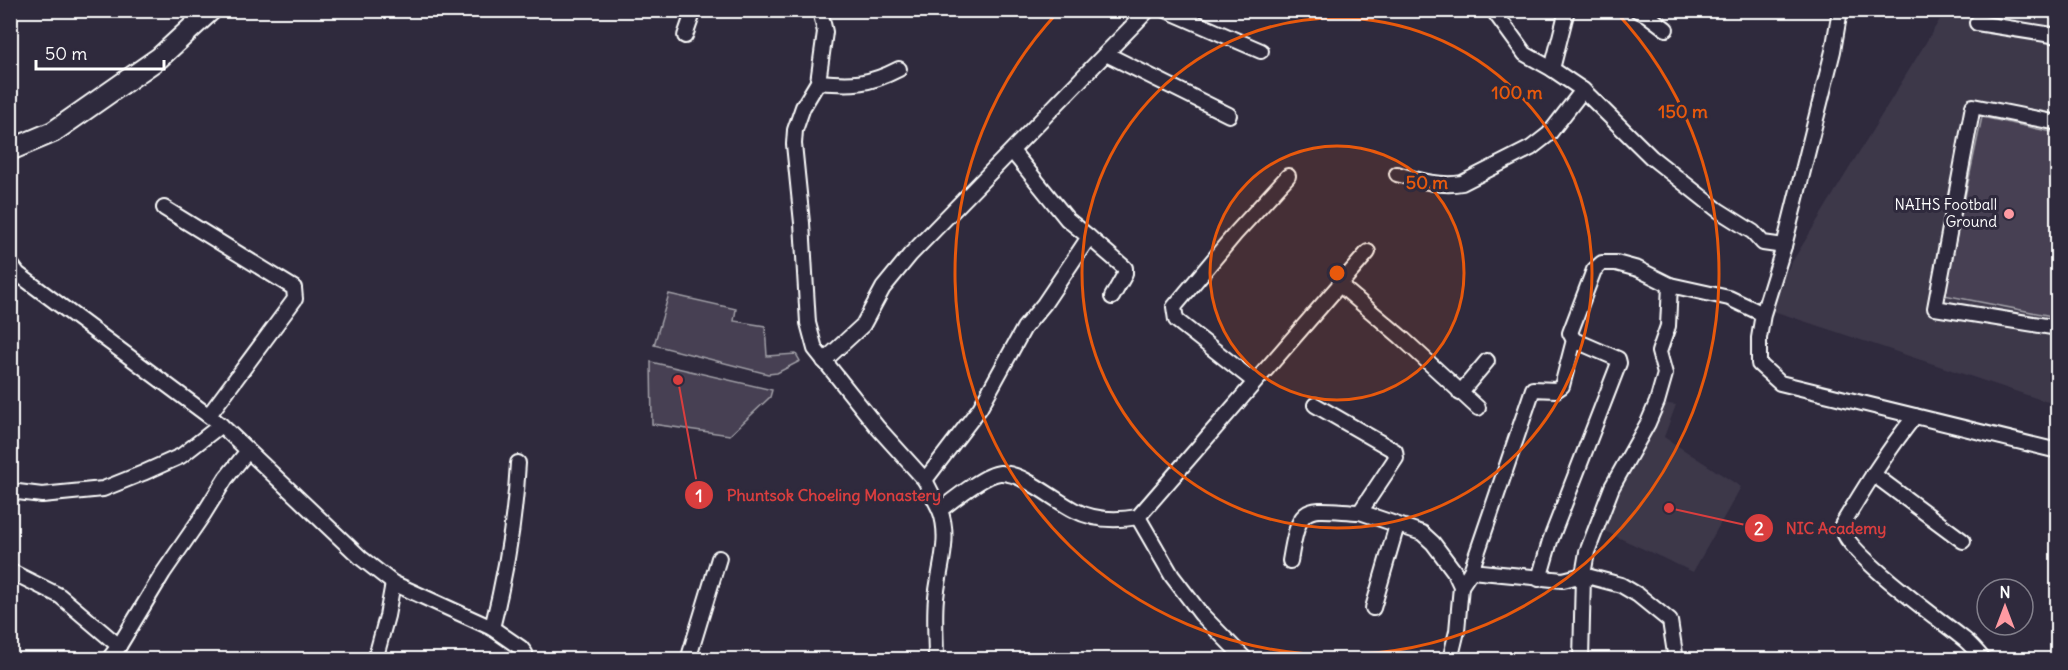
<svg xmlns="http://www.w3.org/2000/svg" width="2068" height="670" font-family="Delius,sans-serif">
<style>
.built{fill:#3c3749}
.green{fill:#464152;stroke:#a2a0a8;stroke-width:1.5}
.lines{fill:none;stroke-linecap:round;stroke-linejoin:round}
.street-casing{stroke:#fff;stroke-width:18}
.secondary-casing{stroke:#fff;stroke-width:24}
.street{stroke:#2f2a3d;stroke-width:14}
.secondary{stroke:#2f2a3d;stroke-width:20}
.ring{fill:none;stroke:#e8590c;stroke-width:3}
.poi-dot{fill:#ff9aa2;stroke:#2f2a3d;stroke-width:2}
.labels{text-anchor:middle;stroke-width:6;stroke-linejoin:round;paint-order:stroke}
.poi-label{font-size:15px;fill:#fff;stroke:#2f2a3d;text-anchor:end}
.centre{fill:#e8590c;stroke:#2f2a3d;stroke-width:3}
.ring-label{font-size:18px;text-anchor:middle;font-weight:bold;fill:#e8590c;stroke:#2f2a3d;stroke-width:6;stroke-linejoin:round;paint-order:stroke}
.leader{fill:none;stroke:#da3e3e;stroke-width:2}
.callout-dot{fill:#da3e3e;stroke:#2f2a3d;stroke-width:2}
.mark-label{font-size:18px;text-anchor:middle;font-weight:bold;fill:#fff}
.callout-label{font-size:16px;text-anchor:middle;font-weight:bold;fill:#da3e3e;stroke:#2f2a3d;stroke-width:6;stroke-linejoin:round;paint-order:stroke}
</style>
<rect width="100%" height="100%" fill="#2f2a3d"/>
<filter id="ink" filterUnits="userSpaceOnUse"><feTurbulence type="fractalNoise" baseFrequency=".0167" numOctaves="2"/><feDisplacementMap in="SourceGraphic" scale="12" xChannelSelector="R" yChannelSelector="G"/><feConvolveMatrix kernelMatrix="1 2 1 2 8 2 1 2 1" color-interpolation-filters="sRGB"/></filter>
<g filter="url(#ink)">
<g class="built">
<polygon points="1945,11 2057,11 2057,405 1764,308"/>
<polygon points="1657,402 1676,405 1664,437 1741,487 1693,572 1600,529"/>
</g>
<g class="green">
<polygon points="1982,117 2057,133 2057,317 1944,295"/>
<polygon points="669,294 736,309 734,321 765,326 767,356 796,354 800,361 777,373 768,374 654,345"/>
<polygon points="651,362 772,390 770,397 730,435 652,424"/>
</g>
<g class="lines">
<g class="street-casing">
<g id="street">
<polyline points="820,10 825,32 818,82 803,107 795,130 794,144 802,223 808,323 815,349 878,428 925,480 940,510"/>
<polyline points="1166,10 1261,51"/>
<polyline points="1493,10 1525,54 1552,69 1583,90 1651,157 1718,210 1753,232 1763,243 1784,246"/>
<polyline points="1637,10 1646,14 1666,29"/>
<polyline points="1840,10 1833,51 1784,246 1763,314 1759,338 1759,364 1780,383 2058,451"/>
<polyline points="1977,23 2058,36"/>
<polyline points="685,36 694,10"/>
<polyline points="1106,54 1229,115"/>
<polyline points="1552,69 1567,10"/>
<path d="M818 82C852 85 868 85 899 69"/>
<polyline points="2058,123 1973,106 1935,308 2058,328"/>
<path d="M1397 174C1418 180 1440 187 1462 183L1531 148 1549 134 1583 90"/>
<polyline points="164,208 294,288 295,299 209,415"/>
<polyline points="1089,237 1125,268 1125,274 1112,297"/>
<polyline points="10,263 18,274 221,425 361,558 393,583 492,628 521,648 525,653 526,660"/>
<polyline points="1340,285 1401,337 1478,408"/>
<polyline points="824,361 863,325 883,288 910,255 1148,10"/>
<polyline points="1255,382 1176,320 1174,307 1235,234 1288,176"/>
<polyline points="1460,393 1487,361"/>
<polyline points="1315,405 1395,451 1396,458 1360,512 1422,533 1433,543 1454,571 1461,586 1457,631 1450,660"/>
<path d="M1915 416C1887 451 1865 487 1842 525 1840 550 1942 621 1965 640 1972 646 1978 653 1984 660"/>
<polyline points="1873,474 1963,541"/>
<polyline points="925,480 980,408 1024,328 1044,304 1089,237 1067,219 1012,151"/>
<polyline points="10,491 42,495 103,489 143,473 181,456 221,425"/>
<polyline points="1138,517 1172,576 1201,614 1246,660"/>
<path d="M1290 561C1300 501 1304 509 1360 512"/>
<polyline points="10,571 60,596 119,646"/>
<polyline points="1471,571 1563,580 1583,575 1621,585 1638,595 1670,621 1676,660"/>
<polyline points="1539,579 1550,541 1619,363 1618,359 1574,340 1570,333 1594,270 1602,263 1616,263 1638,269 1670,285 1729,298 1763,314"/>
<polyline points="1461,586 1471,571 1533,389 1556,390 1562,386 1574,340"/>
<polyline points="1373,608 1397,525"/>
<path d="M492 628C506 573 515 521 518 463"/>
<polyline points="108,660 119,646 163,573 203,515 226,478 247,452"/>
<polyline points="375,660 387,616 393,583"/>
<polyline points="688,660 719,558"/>
<path d="M936 660C936 639 934 618 936 598 939 568 951 539 940 510 953 500 985 474 1000 473 1022 472 1054 500 1074 510 1095 521 1116 521 1138 517L1368 252"/>
<polyline points="1581,660 1583,575 1587,552 1612,487 1648,423 1657,402 1665,374 1659,352 1668,326 1670,285"/>
</g>
</g>
<g class="secondary-casing">
<polyline id="secondary" points="10,150 53,132 159,58 211,10"/>
</g>
<use href="#street" class="street"/>
<use href="#secondary" class="secondary"/>
</g>
</g>
<circle cx="1337" cy="273" r="127" fill="#e8590c" fill-opacity=".12"/>
<g class="ring">
<circle cx="1337" cy="273" r="127"/>
<circle cx="1337" cy="273" r="255"/>
<path d="M1616 12A382 382 0 1 1 1058 12"/>
</g>
<circle class="poi-dot" cx="2009" cy="214" r="6"/>
<g class="labels">
<g class="poi-label">
<text x="1997" y="210">NAIHS Football<tspan x="1997" dy="17">Ground</tspan></text>
</g>
</g>
<circle cx="1337" cy="273" r="9" class="centre"/>
<g class="ring-label">
<text x="1517" y="99">100 m</text>
<text x="1683" y="118">150 m</text>
<text x="1427" y="189">50 m</text>
</g>
<path class="leader" d="M678 380L699 495M1669 508L1759 528"/>
<g class="callout-dot">
<circle cx="678" cy="380" r="6"/>
<circle cx="1669" cy="508" r="6"/>
<circle cx="699" cy="495" r="15"/>
<circle cx="1759" cy="528" r="15"/>
</g>
<g class="mark-label">
<text x="699" y="502">1</text>
<text x="1759" y="535">2</text>
</g>
<g class="callout-label">
<text x="834" y="501">Phuntsok Choeling Monastery</text>
<text x="1836" y="534">NIC Academy</text>
</g>
<rect width="2068" height="670" fill="none" stroke="#2f2a3d" stroke-width="36"/>
<rect x="18" y="18" width="2032" height="634" fill="none" stroke="#fff" stroke-width="2" filter="url(#ink)"/>
<g transform="translate(2005 607)"><circle r="28" fill="#2f2a3d" stroke="#827f8b" stroke-width="1.5"/>
<path d="M0-4.5L10 22L0 15L-10 22Z" fill="#ff9aa2"/>
<text y="-9" font-size="16" font-weight="bold" text-anchor="middle" fill="#ffffff">N</text>
</g>
<path d="M36 60v9h128v-9" fill="none" stroke="#ffffff" stroke-width="3"/>
<text x="45" y="60" font-size="18" fill="#ffffff" stroke="#2f2a3d" stroke-width="4.5" paint-order="stroke">50 m</text>
</svg>
